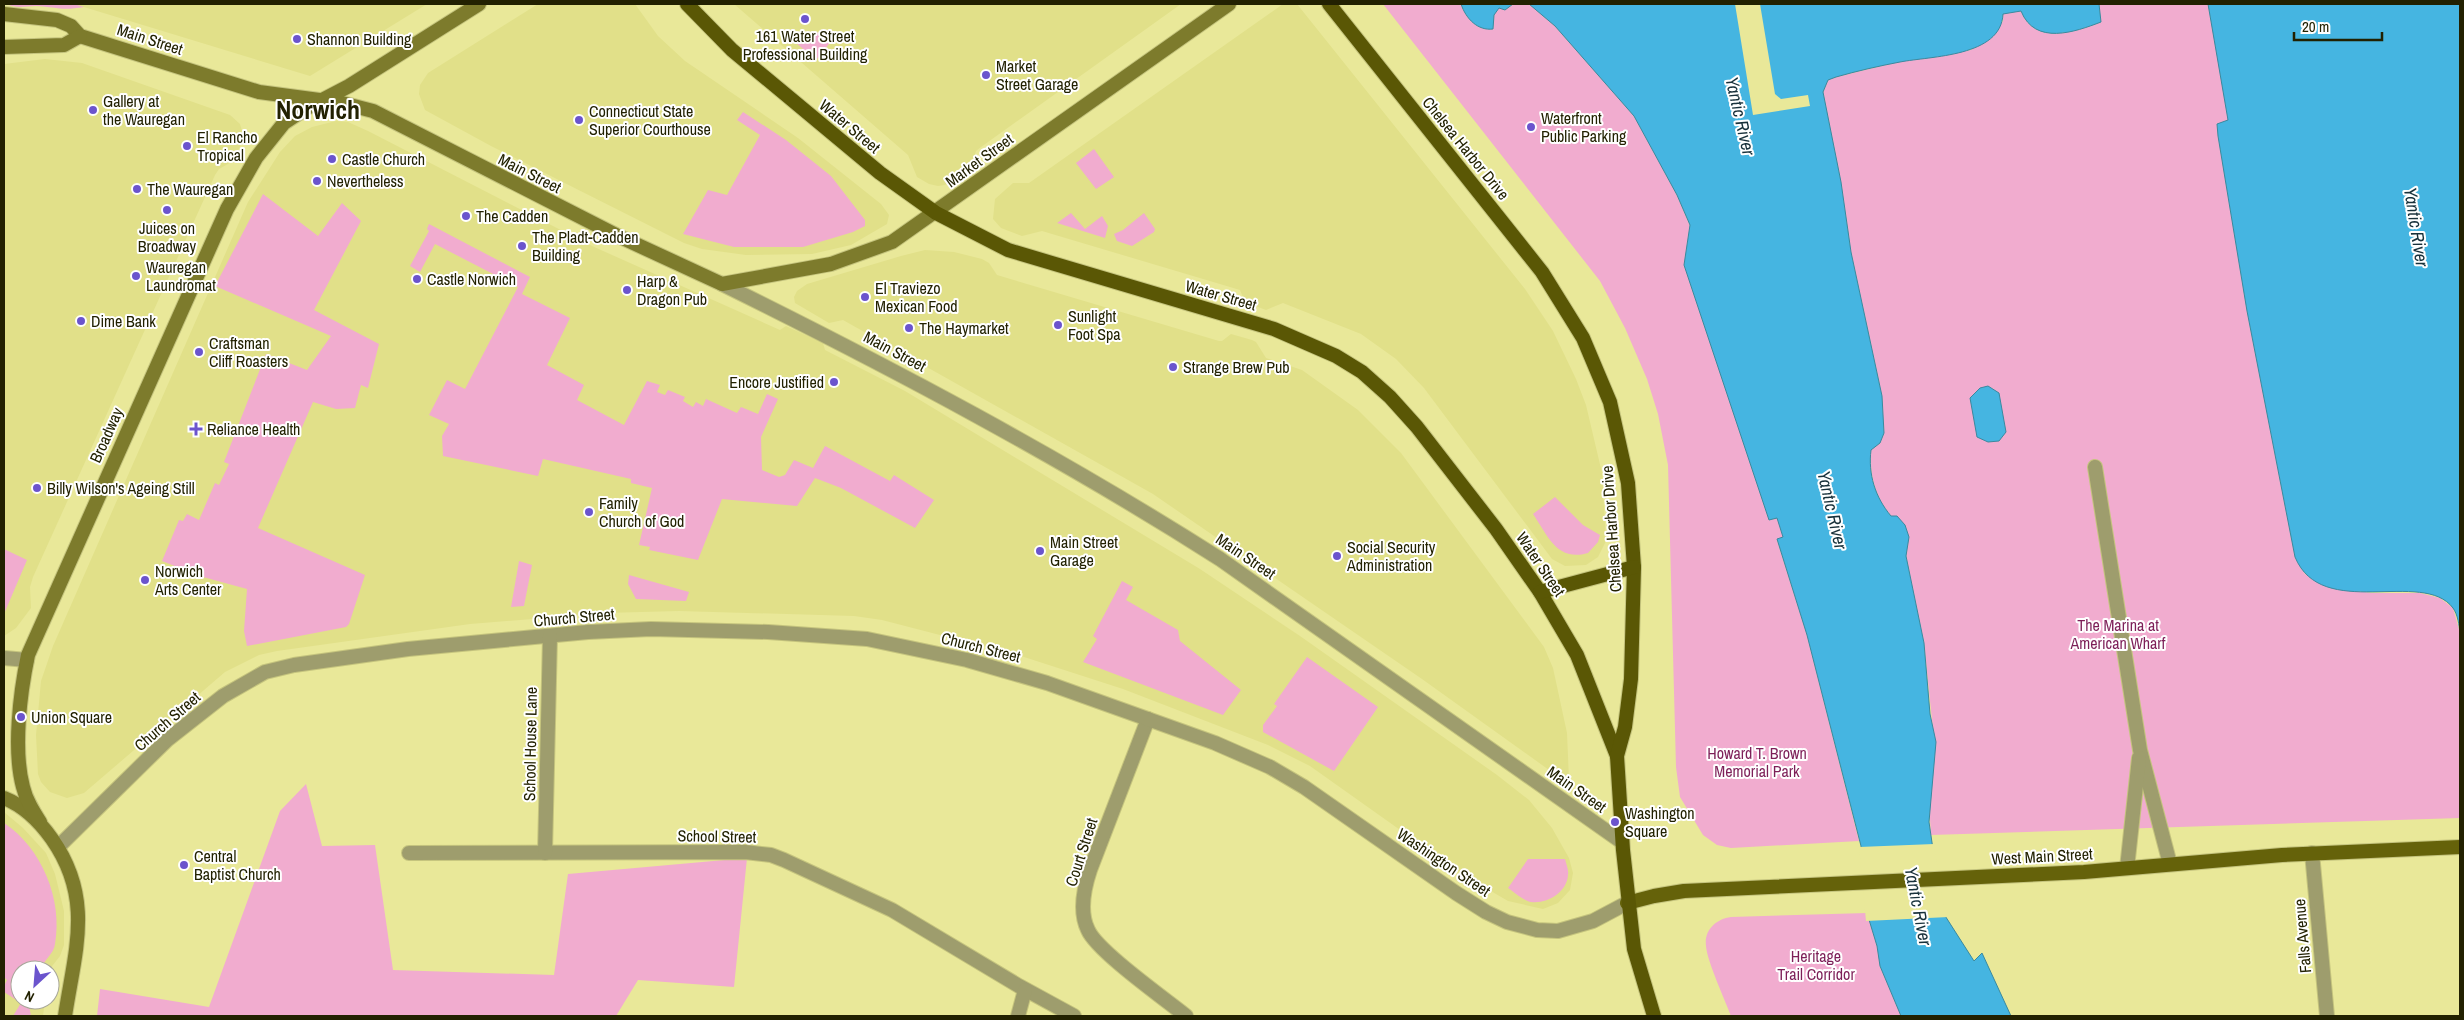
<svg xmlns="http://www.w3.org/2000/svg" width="2464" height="1020" font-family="'Archivo Narrow',sans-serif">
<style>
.built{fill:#e1e089}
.green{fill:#f1accf}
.water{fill:#45b5e1;stroke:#3a899e}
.pier{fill:#e9e899}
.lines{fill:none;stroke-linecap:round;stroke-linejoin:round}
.minor-casing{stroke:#c5c47e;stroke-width:16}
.secondary-casing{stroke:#c5c47e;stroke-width:16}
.primary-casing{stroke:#c5c47e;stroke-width:16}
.trunk-casing{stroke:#c5c47e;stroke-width:16}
.minor{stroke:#9e9d6d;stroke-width:14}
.secondary{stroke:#7d7b2c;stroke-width:14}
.primary{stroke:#65620a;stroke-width:14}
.trunk{stroke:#5a5705;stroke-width:14}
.poi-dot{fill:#6b54cd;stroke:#fff;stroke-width:2}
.labels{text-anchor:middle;stroke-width:4;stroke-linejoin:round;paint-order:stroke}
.poi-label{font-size:16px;fill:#222101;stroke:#fff;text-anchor:start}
.street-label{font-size:16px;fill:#222101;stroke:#fff}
.park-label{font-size:16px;fill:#7d1f58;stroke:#fff}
.water-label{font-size:18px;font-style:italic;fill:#18313b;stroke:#fff}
.town-label{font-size:26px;font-weight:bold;fill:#222101;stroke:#fff}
</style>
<rect width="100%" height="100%" fill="#e9e899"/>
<g class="built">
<polygon points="74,4 427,4 310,76"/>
<polygon points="538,4 635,4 658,36 685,61 798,138 881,204 889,215 887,224 851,245 812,254 746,255 702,249 684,243 491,146 425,110 419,94 420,85 428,73"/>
<polygon points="734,4 1181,4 981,147 976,151 970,168 945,185 938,186 929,184 917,177 908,155"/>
<polygon points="1283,4 1297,4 1525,289 1553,331 1576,379 1586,405 1602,473 1606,541 1598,557 1586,565 1565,566 1552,559 1424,388 1396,359 1361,334 1283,303 1266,310 1245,302 1240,290 1042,231 1022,236 1001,228 993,219 995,199 1013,183 1029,183"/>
<polygon points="45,59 82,63 230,115 240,124 244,138 233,161 219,169 215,175 33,577 30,587 31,608 16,628 4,636 4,64"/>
<polygon points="336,121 348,122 368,131 592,246 780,330 786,326 823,343 825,350 905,391 1200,569 1300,636 1497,775 1529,800 1552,828 1569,858 1573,873 1570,890 1558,903 1543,909 1508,901 1465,876 1310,766 1268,745 1123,689 1021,656 882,620 854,616 679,611 604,613 470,624 277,651 259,655 225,672 84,793 67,798 50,792 41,782 38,774 36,735 41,681 53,646 248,202 280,152 295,136 312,127"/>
<polygon points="925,250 954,252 982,259 989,263 997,275 1219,341 1222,341 1231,334 1252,340 1256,342 1266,358 1302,370 1358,410 1401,453 1544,647 1553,668 1567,733 1569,780 1563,780 1422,679 1153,494 843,320 829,323 795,303 794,297 797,291 807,284 901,256"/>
<polygon points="4,812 23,828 46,853 55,874 64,911 64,945 60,956 49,970 20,970 20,1000 45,1000 43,1016 4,1016"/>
</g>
<g class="green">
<path d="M7 4H74L84 7C62 11 56 7 36 6 26 6 16 9 7 4Z"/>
<path d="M1383 4H1461C1466 19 1478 31 1493 29L1494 15 1499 7 1505 10 1513 4H1529L1555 26 1634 116 1677 195 1690 226 1684 265 1769 520 1777 518 1784 538 1777 540 1807 635 1859 841 1731 848 1717 845 1703 835 1680 797 1676 767 1668 465 1658 414 1647 379 1625 328 1600 281Z"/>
<path d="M2099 4H2208L2229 121 2217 124 2218 136 2247 311 2295 557 2305 574 2332 588 2372 593H2420L2440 598 2453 608 2460 633V818L1931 835 1929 804 1935 749 1924 643 1906 556 1907 531 1897 516H1891C1875 497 1869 474 1871 449L1880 443 1884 433 1882 396 1851 252 1841 182 1823 92 1828 80 1836 77 1898 62 1971 50 1996 31 2003 21V13L2021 11C2035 46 2075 32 2101 22Z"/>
<polygon points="833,31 837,34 816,60 788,36"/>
<polygon points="743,112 786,140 831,176 865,220 865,226 853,232 803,247 734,247 683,234 708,190 727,195 760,135 737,120"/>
<polygon points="1094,149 1114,177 1096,189 1076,163"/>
<polygon points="263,194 318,236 342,203 361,221 314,310 379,344 368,388 361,385 355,408 336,409 313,402 258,528 365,575 349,624 346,627 247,646 244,631 247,589 203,577 162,561 179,520 183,521 187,514 199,520 215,483 219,485 229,464 224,462 266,354 307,370 331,336 215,286"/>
<polygon points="1071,213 1085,229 1102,216 1108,226 1105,238 1057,223"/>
<polygon points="1144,213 1155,229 1154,232 1132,246 1117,241 1114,234 1123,230"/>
<polygon points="429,224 530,277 522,294 570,318 547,365 584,385 577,400 624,425 647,381 660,385 657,392 665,395 668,390 685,397 683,401 693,407 696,402 703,406 706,399 737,413 741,407 758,414 767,394 778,399 761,437 762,470 779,477 785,475 794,460 813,468 825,446 890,481 894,475 934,500 915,528 841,488 815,478 797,506 722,499 698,560 649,550 650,547 639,545 652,488 631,483 631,479 543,459 538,476 443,456 442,436 449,424 429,415 447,380 465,389 518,287 435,244 420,272 410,266 429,231 427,229"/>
<path d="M1555 497 1583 525 1600 535 1598 542 1588 553C1557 562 1548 536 1533 514Z"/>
<polygon points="4,549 27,560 4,614"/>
<polygon points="519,561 532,565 524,606 511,607"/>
<polygon points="629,575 689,592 686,601 636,599 628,584"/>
<polygon points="1122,581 1133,587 1126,600 1178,630 1180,641 1241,690 1223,715 1083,662 1097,639 1093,636"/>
<polygon points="1307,657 1378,707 1334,771 1263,732 1263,725 1277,706 1274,704"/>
<polygon points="306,784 322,846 375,845 393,970 554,975 568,874 747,858 734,987 638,980 616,1016 97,1016 100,989 209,1007 280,811"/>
<path d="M4 823C42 848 63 900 55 944 54 954 43 960 41 970H20V1000H28L31 1016H13L21 1003 4 992V986L7 980 4 977Z"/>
<path d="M1528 859H1565C1566 864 1569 870 1568 875 1567 892 1548 904 1531 902 1524 901 1514 892 1508 888Z"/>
<path d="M1867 913 1877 946 1880 966 1901 1016H1731C1725 1000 1707 961 1706 946 1704 930 1716 919 1731 917Z"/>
</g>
<g class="water">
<path d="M1461 4H1513L1505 10 1499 8 1494 15 1493 29C1478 31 1466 19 1461 4Z"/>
<path d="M1529 4H2099L2101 22C2075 32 2035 46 2021 11L2003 14C2001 57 1931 56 1900 62 1879 66 1857 71 1836 77L1828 80 1823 92 1841 182 1851 252 1882 396 1884 433 1880 443 1871 450C1868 474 1875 497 1891 516H1897L1905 525 1909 537 1906 556 1924 643 1930 714 1936 742 1929 822 1942 911 1974 961 1982 953 2011 1016H1901L1880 966 1877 946 1867 913 1861 846 1807 635 1777 539 1783 537 1777 518 1769 520 1684 265 1690 225 1677 195 1634 116 1555 26Z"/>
<path d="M2208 4H2460V633C2459 625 2458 615 2453 608 2423 568 2322 622 2295 557L2247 311 2218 136 2217 124 2228 120Z"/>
<polygon points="1988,386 1999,393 2006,432 1999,441 1988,442 1977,437 1970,398 1980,388"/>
</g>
<g class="pier">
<polygon points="1735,4 1760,4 1775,94 1781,99 1808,95 1810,106 1753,115"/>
<polygon points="1934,844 1944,910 1949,917 1866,921 1859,847"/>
</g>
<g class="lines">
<g class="minor-casing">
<g id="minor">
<path d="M722 284C892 368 1060 457 1220 559L1622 842"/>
<polyline points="2095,467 2140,750 2170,864"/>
<polyline points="4,658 27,660"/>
<path d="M1148 719 1090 870C1084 888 1079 912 1088 930 1097 951 1165 999 1186 1016"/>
<polyline points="58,847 167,740 223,696 265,672 294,665 408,649 588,632 651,629 768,632 867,639 967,660 1047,683 1215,743 1270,767 1304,787 1456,893 1486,912 1507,922 1537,930 1558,931 1593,921 1627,903"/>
<polyline points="409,853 745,852 771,855 784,860 892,910 1019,986 1074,1016"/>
<polyline points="545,853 550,636"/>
<polyline points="2312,853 2327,1016"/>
<polyline points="2127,868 2139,758"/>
<polyline points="1018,1016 1025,990"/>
</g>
</g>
<g class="secondary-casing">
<g id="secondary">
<polyline points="4,14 57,20 71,26 80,36 259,92 342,103 373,111 616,235 722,284 831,264 892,242 1229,4"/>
<polyline points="4,47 64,45 80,36"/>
<path d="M4 798C24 806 40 822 52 839 94 899 75 950 65 1016"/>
<path d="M40 822C33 811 26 800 23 787 13 750 20 693 28 655L227 209 256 158 284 123 305 109 349 86 479 4"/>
</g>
</g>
<g class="primary-casing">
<polyline id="primary" points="1627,903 1654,896 1684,891 2084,872 2282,855 2460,847"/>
</g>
<g class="trunk-casing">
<g id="trunk">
<polyline points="687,4 732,50 880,173 936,213 1008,250 1274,329 1336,356 1362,372 1390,397 1417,427 1496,529 1540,592 1577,655 1617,756"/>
<polyline points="1329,4 1542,272 1583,338 1610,402 1628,483 1634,567 1631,679 1625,727 1617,756 1623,850 1634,949 1654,1016"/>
<polyline points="1540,592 1634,567"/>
</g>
</g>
<use href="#minor" class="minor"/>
<use href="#secondary" class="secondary"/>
<use href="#primary" class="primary"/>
<use href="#trunk" class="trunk"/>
</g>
<g class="poi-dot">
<circle cx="805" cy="19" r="5"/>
<circle cx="297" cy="39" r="5"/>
<circle cx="986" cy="75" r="5"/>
<circle cx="93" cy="110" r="5"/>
<circle cx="579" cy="120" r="5"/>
<circle cx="1531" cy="127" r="5"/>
<circle cx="187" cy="146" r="5"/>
<circle cx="332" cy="159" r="5"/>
<circle cx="317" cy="181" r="5"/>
<circle cx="137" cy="189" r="5"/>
<circle cx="167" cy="210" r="5"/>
<circle cx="466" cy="216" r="5"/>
<circle cx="522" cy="246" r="5"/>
<circle cx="136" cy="276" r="5"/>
<circle cx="417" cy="279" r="5"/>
<circle cx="627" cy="290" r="5"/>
<circle cx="865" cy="297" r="5"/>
<circle cx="81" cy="321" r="5"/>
<circle cx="1058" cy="325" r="5"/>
<circle cx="909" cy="328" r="5"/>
<circle cx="199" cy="352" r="5"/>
<circle cx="1173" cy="367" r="5"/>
<circle cx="834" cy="382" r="5"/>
<path d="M193.5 421.5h5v5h5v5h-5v5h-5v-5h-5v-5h5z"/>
<circle cx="37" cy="488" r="5"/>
<circle cx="589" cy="512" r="5"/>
<circle cx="1040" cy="551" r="5"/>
<circle cx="1337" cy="556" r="5"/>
<circle cx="145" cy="580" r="5"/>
<circle cx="21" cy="717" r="5"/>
<circle cx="1615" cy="822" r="5"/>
<circle cx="184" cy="865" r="5"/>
</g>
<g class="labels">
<g class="poi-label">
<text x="805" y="42" text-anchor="middle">161 Water Street<tspan x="805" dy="18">Professional Building</tspan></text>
<text x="307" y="45">Shannon Building</text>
<text x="996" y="72">Market<tspan x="996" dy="18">Street Garage</tspan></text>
<text x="103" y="107">Gallery at<tspan x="103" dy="18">the Wauregan</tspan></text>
<text x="589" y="117">Connecticut State<tspan x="589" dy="18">Superior Courthouse</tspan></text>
<text x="1541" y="124">Waterfront<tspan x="1541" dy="18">Public Parking</tspan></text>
<text x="197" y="143">El Rancho<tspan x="197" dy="18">Tropical</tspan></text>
<text x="342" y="165">Castle Church</text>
<text x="327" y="187">Nevertheless</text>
<text x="147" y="195">The Wauregan</text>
<text x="476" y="222">The Cadden</text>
<text x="167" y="234" text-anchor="middle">Juices on<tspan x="167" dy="18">Broadway</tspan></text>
<text x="532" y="243">The Pladt-Cadden<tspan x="532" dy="18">Building</tspan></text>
<text x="146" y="273">Wauregan<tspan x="146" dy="18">Laundromat</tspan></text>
<text x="427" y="285">Castle Norwich</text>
<text x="637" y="287">Harp &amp;<tspan x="637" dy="18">Dragon Pub</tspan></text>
<text x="875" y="294">El Traviezo<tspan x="875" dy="18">Mexican Food</tspan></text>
<text x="1068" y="322">Sunlight<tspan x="1068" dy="18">Foot Spa</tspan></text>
<text x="91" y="327">Dime Bank</text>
<text x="919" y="334">The Haymarket</text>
<text x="209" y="349">Craftsman<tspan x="209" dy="18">Cliff Roasters</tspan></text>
<text x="1183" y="373">Strange Brew Pub</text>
<text x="824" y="388" text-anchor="end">Encore Justified</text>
<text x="207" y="435">Reliance Health</text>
<text x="47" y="494">Billy Wilson's Ageing Still</text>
<text x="599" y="509">Family<tspan x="599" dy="18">Church of God</tspan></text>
<text x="1050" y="548">Main Street<tspan x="1050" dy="18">Garage</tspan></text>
<text x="1347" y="553">Social Security<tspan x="1347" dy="18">Administration</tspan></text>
<text x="155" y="577">Norwich<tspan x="155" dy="18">Arts Center</tspan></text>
<text x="31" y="723">Union Square</text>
<text x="1625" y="819">Washington<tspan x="1625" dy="18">Square</tspan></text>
<text x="194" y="862">Central<tspan x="194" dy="18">Baptist Church</tspan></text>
</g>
<g class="street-label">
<text transform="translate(150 39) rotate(18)" y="6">Main Street</text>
<text transform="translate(850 126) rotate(40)" y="6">Water Street</text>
<text transform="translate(1466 148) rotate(51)" y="6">Chelsea Harbor Drive</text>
<text transform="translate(979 160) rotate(-36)" y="6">Market Street</text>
<text transform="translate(530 173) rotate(27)" y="6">Main Street</text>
<text transform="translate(1221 295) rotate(16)" y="6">Water Street</text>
<text transform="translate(895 351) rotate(28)" y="6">Main Street</text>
<text transform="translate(106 435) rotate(-66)" y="6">Broadway</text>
<text transform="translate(1611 529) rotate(-94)" y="6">Chelsea Harbor Drive</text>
<text transform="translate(1246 556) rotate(34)" y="6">Main Street</text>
<text transform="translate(1541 564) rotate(56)" y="6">Water Street</text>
<text transform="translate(574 617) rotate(-5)" y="6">Church Street</text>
<text transform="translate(981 647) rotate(14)" y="6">Church Street</text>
<text transform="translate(167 721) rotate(-41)" y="6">Church Street</text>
<text transform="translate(530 744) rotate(-89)" y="6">School House Lane</text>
<text transform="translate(1577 789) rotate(35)" y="6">Main Street</text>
<text transform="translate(717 836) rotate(1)" y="6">School Street</text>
<text transform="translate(1081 852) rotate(-72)" y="6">Court Street</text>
<text transform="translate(2042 856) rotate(-3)" y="6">West Main Street</text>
<text transform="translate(1444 862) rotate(34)" y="6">Washington Street</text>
<text transform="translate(2302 936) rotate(-95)" y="6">Falls Avenue</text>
</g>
<g class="park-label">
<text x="2118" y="631">The Marina at<tspan x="2118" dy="18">American Wharf</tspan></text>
<text x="1757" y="759">Howard T. Brown<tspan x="1757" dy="18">Memorial Park</tspan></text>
<text x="1816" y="962">Heritage<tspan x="1816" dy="18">Trail Corridor</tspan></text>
</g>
<g class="water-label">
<text transform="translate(1740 116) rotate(77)" y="6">Yantic River</text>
<text transform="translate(2416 227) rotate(81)" y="6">Yantic River</text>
<text transform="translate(1832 510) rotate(77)" y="6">Yantic River</text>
<text transform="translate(1918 906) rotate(79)" y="6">Yantic River</text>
</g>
<g class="town-label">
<text x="318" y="119">Norwich</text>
</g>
</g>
<rect width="2464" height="1020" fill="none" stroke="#222101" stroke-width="10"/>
<g transform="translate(35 985) rotate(206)"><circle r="24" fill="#ffffff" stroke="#a7a699"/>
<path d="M0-4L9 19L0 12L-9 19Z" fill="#6b54cd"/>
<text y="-8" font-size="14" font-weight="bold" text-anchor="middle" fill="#222101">N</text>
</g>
<path d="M2294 32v8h88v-8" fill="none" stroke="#222101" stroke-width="2.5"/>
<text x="2302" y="32" font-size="15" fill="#222101" stroke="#ffffff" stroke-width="4" paint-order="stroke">20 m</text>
</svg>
